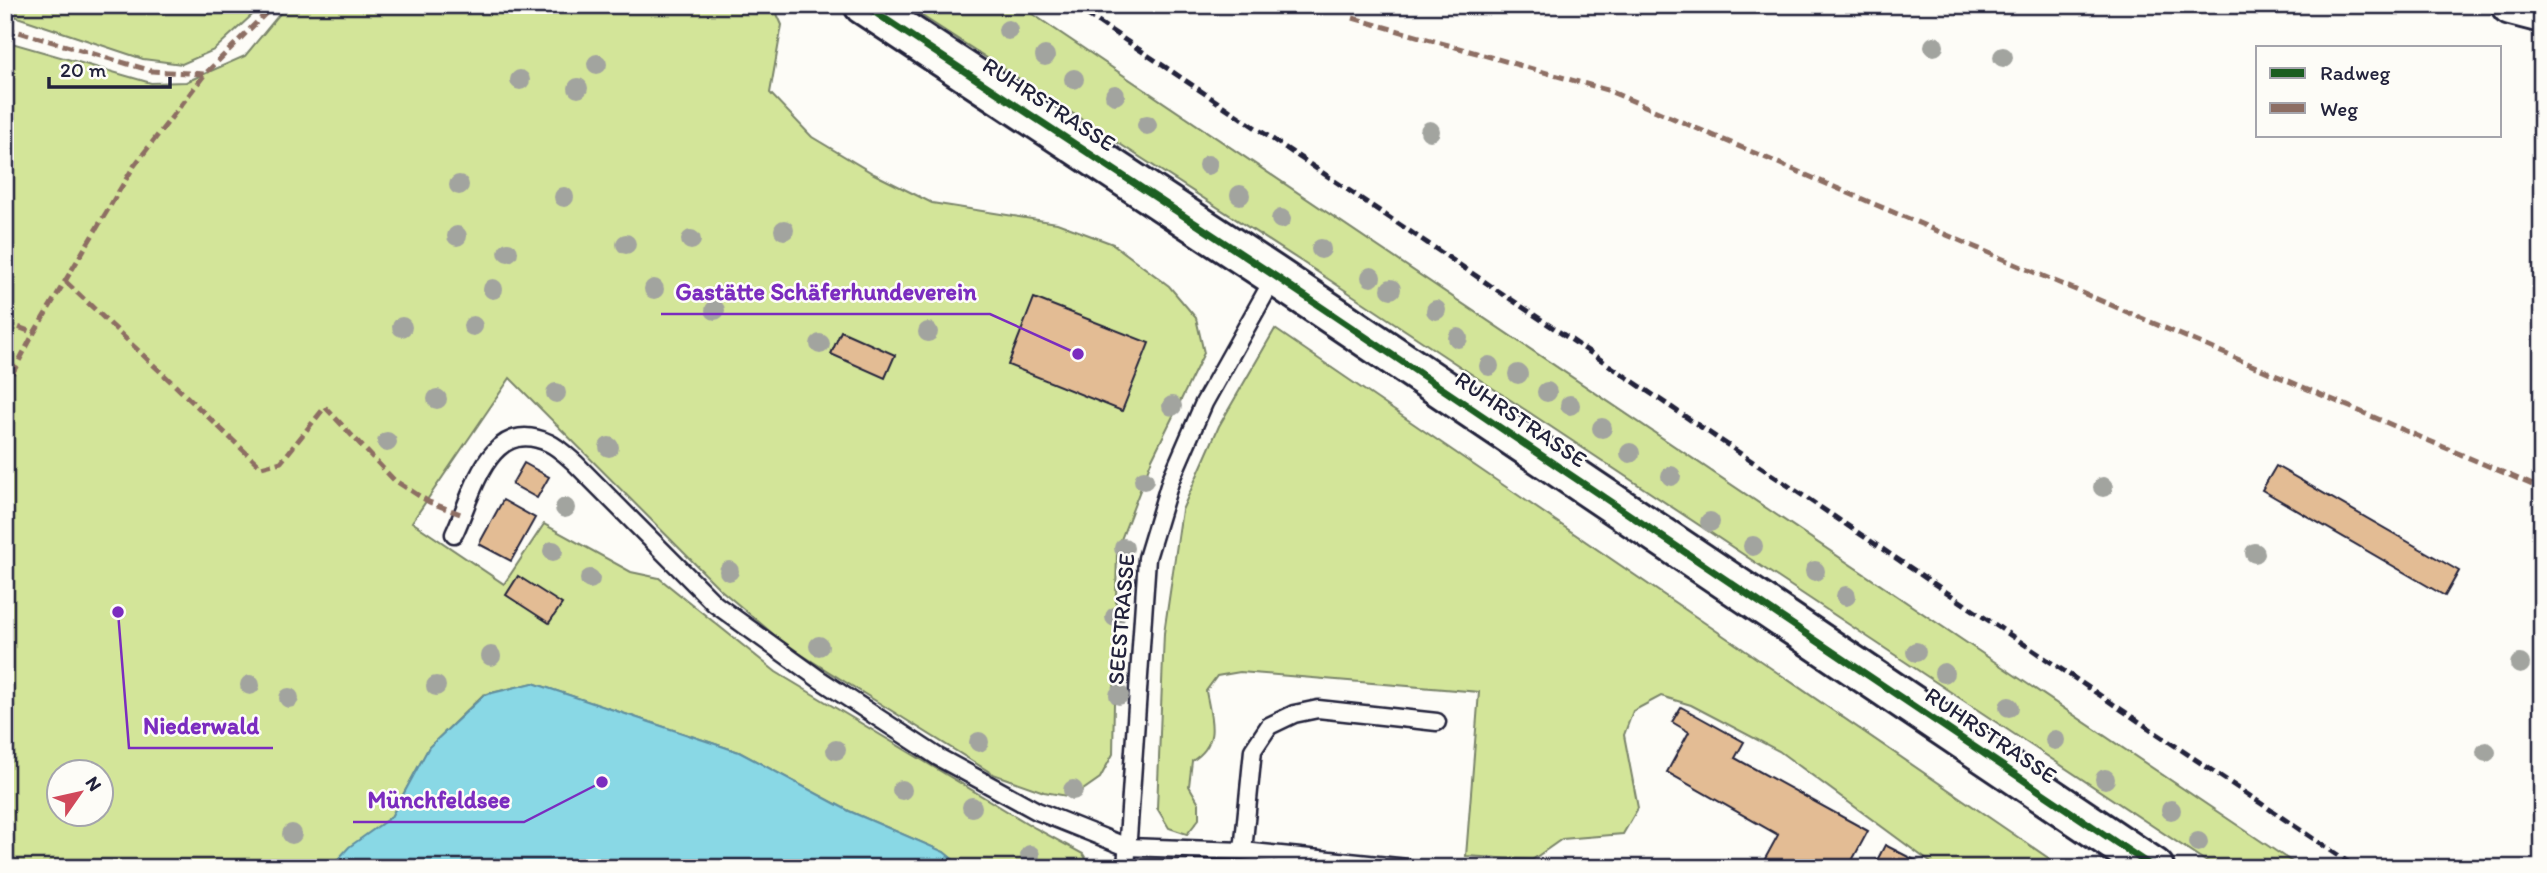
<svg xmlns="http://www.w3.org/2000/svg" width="2547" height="873" font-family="Itim,sans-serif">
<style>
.green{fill:#d3e599;stroke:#7a846a;stroke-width:2;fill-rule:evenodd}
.water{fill:#89d8e5;stroke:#608fa1;stroke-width:2}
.building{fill:#e3bc94;stroke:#22223b;stroke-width:2}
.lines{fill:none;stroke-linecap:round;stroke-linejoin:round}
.lane-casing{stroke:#22223b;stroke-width:21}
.secondary-casing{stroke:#22223b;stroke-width:44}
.lane{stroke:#fdfcf7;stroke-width:16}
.secondary{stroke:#fdfcf7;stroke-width:38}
.rail{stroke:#22223b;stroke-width:5;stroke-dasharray:10 5;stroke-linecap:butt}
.quiet{stroke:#8d6e63;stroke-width:5;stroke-dasharray:10 5;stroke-linecap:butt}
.cycleway-casing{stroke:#fdfcf7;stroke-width:11}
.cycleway{stroke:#1b5e20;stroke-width:7}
.tree{fill:#a2a49f}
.labels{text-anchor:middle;stroke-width:5;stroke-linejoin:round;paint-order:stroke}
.street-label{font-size:23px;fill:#22223b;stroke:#fdfcf7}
.leader{fill:none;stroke:#7b2cbf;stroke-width:2.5}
.callout-dot{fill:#7b2cbf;stroke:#fdfcf7;stroke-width:2.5}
.callout-label{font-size:24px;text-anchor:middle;font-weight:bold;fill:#7b2cbf;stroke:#fdfcf7;stroke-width:5;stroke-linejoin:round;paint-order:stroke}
</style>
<rect width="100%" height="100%" fill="#fdfcf7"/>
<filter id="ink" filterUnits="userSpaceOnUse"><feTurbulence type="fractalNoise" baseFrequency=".0143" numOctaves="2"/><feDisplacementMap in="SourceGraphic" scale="14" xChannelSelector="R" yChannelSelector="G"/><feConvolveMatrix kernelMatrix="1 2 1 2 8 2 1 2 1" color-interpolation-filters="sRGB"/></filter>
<g filter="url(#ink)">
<g class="green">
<polygon points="5,5 263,5 214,50 182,64 143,59 5,13"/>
<path d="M287 5H773L782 25 770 93 812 137 874 174 932 203 1057 223 1113 244 1169 286 1196 318 1204 353 1152 459 1117 550 1113 754 1100 778 1073 797 1044 792 993 774 786 645 721 590 510 378 412 522 504 584 544 524 631 572 659 578 776 672 1035 828 1083 854 1092 868H963L944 852 849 811 739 752 533 683 483 695 429 747 391 817 349 848 330 868H5V41L151 83 186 82 245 56ZM60 772H102V814H60Z"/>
<polygon points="905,5 1019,5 2301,868 2216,868 1316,271"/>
<path d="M1275 329 2063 868H1938L1779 751 1691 705 1661 696 1633 711 1624 735 1638 808 1623 834 1562 839 1532 860 1466 856 1479 692 1240 672 1217 676 1206 691C1211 719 1221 743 1192 761L1189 786 1199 803V819L1187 834 1169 828 1157 808 1164 633 1182 510 1219 426Z"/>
</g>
<polygon class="water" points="533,683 739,752 849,811 944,852 963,868 330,868 349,847 391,817 429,747 484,695"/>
<g class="building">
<polygon points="1034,298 1149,343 1122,411 1008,365"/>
<polygon points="841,331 895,355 885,378 831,354"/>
<polygon points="524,463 549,477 537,498 512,484"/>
<polygon points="2276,466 2459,571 2445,596 2262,490"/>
<polygon points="503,500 535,518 511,561 479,544"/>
<polygon points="518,576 562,604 549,623 506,595"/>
<polygon points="1681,707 1744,742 1735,758 1868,831 1848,868 1760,868 1778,835 1667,772 1689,732 1672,722"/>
<polygon points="1885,845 1924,865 1922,868 1873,868"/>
</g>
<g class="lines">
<g class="lane-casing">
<g id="lane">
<path d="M454 534C473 495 488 415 549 443 558 447 567 456 575 463L715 604 819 679 938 757 1037 811 1127 847 1243 851 1408 868"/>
<polyline points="1243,851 1253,750 1269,726 1294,714 1318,709 1437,722"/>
<polyline points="1126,868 1147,558 1171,479 1204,403 1275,276"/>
</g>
</g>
<g class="secondary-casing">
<g id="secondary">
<polyline points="864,5 1275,276 2154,868"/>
<polyline points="2511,5 2542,13"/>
</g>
</g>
<use href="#lane" class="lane"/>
<use href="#secondary" class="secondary"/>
<polyline class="rail" points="1073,5 2357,868"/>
<g class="quiet">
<polyline points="1353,18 1607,90 2542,489"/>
<polyline points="5,28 152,71 205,74"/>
<polyline points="66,282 261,467 281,462 325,407 394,480 429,502 463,515"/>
<polyline points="5,322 34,333"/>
<polyline points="5,387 34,333 134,166 205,74 274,5"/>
</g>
<g class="cycleway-casing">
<polyline id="cycleway" points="864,5 1275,276 2154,868"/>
</g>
<use href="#cycleway" class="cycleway"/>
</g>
<g class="tree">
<circle cx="1008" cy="30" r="10"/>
<circle cx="1934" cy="46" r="10"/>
<circle cx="1045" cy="56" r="10"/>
<circle cx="2003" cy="57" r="10"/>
<circle cx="597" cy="64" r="10"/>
<circle cx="1074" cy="79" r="10"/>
<circle cx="520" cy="80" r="10"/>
<circle cx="578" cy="88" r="10"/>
<circle cx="1115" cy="95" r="10"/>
<circle cx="1147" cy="125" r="10"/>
<circle cx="1430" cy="131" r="10"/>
<circle cx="1208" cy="165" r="10"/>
<circle cx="459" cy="185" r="10"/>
<circle cx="1240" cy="195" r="10"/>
<circle cx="564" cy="197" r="10"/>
<circle cx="1281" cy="219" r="10"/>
<circle cx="784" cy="230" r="10"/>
<circle cx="457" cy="236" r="10"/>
<circle cx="691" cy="240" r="10"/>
<circle cx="626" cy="244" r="10"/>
<circle cx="1321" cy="249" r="10"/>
<circle cx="508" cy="252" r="10"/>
<circle cx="1371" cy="277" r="10"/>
<circle cx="493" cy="289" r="10"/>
<circle cx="654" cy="289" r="10"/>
<circle cx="1391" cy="289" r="10"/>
<circle cx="715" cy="310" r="10"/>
<circle cx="1436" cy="310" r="10"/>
<circle cx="473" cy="326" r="10"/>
<circle cx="402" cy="327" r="10"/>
<circle cx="928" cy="332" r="10"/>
<circle cx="1458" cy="338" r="10"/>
<circle cx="820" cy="344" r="10"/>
<circle cx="1489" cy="366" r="10"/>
<circle cx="1518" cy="374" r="10"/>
<circle cx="1547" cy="392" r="10"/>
<circle cx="556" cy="393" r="10"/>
<circle cx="437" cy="399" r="10"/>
<circle cx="1570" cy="405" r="10"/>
<circle cx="1172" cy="406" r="10"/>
<circle cx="1602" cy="428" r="10"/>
<circle cx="387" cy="442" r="10"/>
<circle cx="609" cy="447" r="10"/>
<circle cx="1630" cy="453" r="10"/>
<circle cx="1671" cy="476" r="10"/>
<circle cx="1144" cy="480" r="10"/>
<circle cx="2103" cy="487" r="10"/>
<circle cx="565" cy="508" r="10"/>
<circle cx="1710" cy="522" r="10"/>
<circle cx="1753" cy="546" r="10"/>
<circle cx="1124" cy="548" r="10"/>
<circle cx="553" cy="551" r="10"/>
<circle cx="2255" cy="553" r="10"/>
<circle cx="729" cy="571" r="10"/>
<circle cx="1815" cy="571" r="10"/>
<circle cx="590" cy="579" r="10"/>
<circle cx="1846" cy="596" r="10"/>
<circle cx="1115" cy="617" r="10"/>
<circle cx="819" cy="646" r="10"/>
<circle cx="1916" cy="652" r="10"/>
<circle cx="491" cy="656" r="10"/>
<circle cx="2520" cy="664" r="10"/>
<circle cx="1944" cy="673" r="10"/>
<circle cx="250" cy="685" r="10"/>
<circle cx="436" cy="686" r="10"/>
<circle cx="1119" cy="695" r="10"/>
<circle cx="289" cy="698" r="10"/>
<circle cx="2009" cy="707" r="10"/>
<circle cx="2055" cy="740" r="10"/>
<circle cx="979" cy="742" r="10"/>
<circle cx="836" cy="750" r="10"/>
<circle cx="2486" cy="752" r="10"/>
<circle cx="2105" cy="779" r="10"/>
<circle cx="902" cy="790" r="10"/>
<circle cx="1073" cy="790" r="10"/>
<circle cx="972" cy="807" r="10"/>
<circle cx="2171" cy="810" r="10"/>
<circle cx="292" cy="834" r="10"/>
<circle cx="2198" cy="842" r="10"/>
<circle cx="1030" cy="855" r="10"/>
</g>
</g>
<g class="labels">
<g class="street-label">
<text transform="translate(1049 104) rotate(33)" y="8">RUHRSTRASSE</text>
<text transform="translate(1521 419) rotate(34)" y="8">RUHRSTRASSE</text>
<text transform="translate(1121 619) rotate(-85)" y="8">SEESTRASSE</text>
<text transform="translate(1991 735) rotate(34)" y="8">RUHRSTRASSE</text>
</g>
</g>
<path class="leader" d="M1078 354L990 314H661M118 612L129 748H273M602 782L524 822H353"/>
<g class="callout-dot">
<circle cx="1078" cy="354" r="7"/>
<circle cx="118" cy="612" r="7"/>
<circle cx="602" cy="782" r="7"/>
</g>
<g class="callout-label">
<text x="826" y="300">Gastätte Schäferhundeverein</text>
<text x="201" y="734">Niederwald</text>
<text x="439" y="808">Münchfeldsee</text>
</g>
<rect width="2547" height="873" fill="none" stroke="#fdfcf7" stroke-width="28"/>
<rect x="14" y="14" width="2519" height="845" fill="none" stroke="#22223b" stroke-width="2.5" filter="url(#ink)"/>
<rect x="2256" y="46" width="245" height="91" fill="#fdfcf7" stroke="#a5a5ac" stroke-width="2"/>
<rect x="2270" y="68" width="35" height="10" fill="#1b5e20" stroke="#a5a5ac" stroke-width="2"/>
<text x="2320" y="80" font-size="21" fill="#22223b">Radweg</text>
<rect x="2270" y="103" width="35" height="10" fill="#8d6e63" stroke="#a5a5ac" stroke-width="2"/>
<text x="2320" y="116" font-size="21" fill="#22223b">Weg</text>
<g transform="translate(80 793) rotate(56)"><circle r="33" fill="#fdfcf7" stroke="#a5a5ac" stroke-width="2"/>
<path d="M0-5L12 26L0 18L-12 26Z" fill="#d1495b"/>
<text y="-10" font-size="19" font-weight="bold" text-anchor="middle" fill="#22223b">N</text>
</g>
<path d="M49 77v10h121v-10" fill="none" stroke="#22223b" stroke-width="3.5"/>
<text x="60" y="77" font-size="21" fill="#22223b" stroke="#fdfcf7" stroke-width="5" paint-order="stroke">20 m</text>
</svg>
